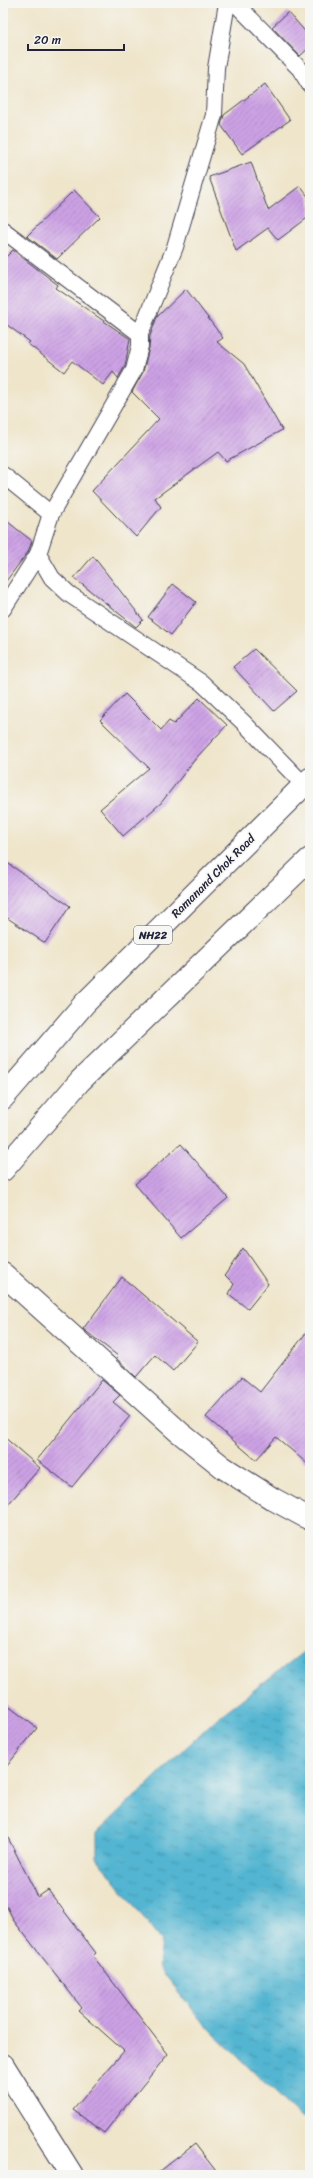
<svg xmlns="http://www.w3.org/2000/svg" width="313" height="2178" font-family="Sriracha,sans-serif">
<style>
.water{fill:url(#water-ripples);stroke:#3a6c86}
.building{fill:url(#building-hatch)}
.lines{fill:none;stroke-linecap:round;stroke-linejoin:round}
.lane-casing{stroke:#413f51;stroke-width:18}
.street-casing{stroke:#413f51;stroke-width:24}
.highway-casing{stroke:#413f51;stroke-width:24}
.lane{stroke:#fff;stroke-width:16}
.street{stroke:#fff;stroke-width:22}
.highway{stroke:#fff;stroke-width:22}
.labels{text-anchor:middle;stroke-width:3.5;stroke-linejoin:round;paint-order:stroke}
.shield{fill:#f6f6f2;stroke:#626272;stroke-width:1}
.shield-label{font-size:11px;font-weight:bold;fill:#22223b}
.street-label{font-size:12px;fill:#22223b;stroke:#f6f6f2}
</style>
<defs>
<pattern id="water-ripples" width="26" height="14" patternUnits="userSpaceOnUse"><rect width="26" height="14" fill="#53b5d1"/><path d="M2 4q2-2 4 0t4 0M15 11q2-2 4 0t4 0" fill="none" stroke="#4493ab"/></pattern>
<pattern id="building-hatch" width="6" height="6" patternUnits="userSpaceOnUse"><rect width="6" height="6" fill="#cda2e5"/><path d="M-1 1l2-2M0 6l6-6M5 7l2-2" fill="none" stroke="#a684bb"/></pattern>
</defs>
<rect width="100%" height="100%" fill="#f6f6f2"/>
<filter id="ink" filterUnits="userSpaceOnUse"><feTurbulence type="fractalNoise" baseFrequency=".025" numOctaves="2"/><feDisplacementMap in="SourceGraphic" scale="8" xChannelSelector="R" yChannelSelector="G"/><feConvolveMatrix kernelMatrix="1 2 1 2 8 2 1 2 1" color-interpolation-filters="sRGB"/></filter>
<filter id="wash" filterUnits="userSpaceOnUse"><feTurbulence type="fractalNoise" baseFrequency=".012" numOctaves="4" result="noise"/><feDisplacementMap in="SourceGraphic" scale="16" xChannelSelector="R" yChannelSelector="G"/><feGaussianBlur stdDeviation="0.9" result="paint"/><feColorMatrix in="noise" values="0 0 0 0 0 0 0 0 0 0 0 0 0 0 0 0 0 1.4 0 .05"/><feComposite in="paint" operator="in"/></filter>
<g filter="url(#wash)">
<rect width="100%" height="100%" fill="#efe5cb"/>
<polygon class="water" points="310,1647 310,2121 301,2118 204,2024 159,1967 162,1941 97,1858 97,1833 216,1719"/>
<g id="blocks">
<g class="building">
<polygon points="288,12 310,37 310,47 300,56 272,27"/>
<polygon points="265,84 290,120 242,154 221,125 224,115"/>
<polygon points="251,162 268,210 300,186 310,199 310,216 278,240 268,228 236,251 209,177"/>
<polygon points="74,190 100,217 57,259 27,236"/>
<polygon points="13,250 58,285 56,288 130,339 125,366 118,378 113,372 103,385 72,361 64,372 28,344 30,342 3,322 3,260"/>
<polygon points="186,289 223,338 217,342 244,364 282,430 226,461 218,452 155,498 161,507 136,537 92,491 159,419 132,392 143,372 149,348 150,336 157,317"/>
<polygon points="3,518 32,541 28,552 3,585"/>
<polygon points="93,556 143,620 136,627 74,578"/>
<polygon points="173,584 196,602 171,635 148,617"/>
<polygon points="254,649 297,691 274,711 233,667"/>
<polygon points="125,694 161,730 169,721 174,724 199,698 227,725 196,758 161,803 123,836 100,809 149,768 100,720"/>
<polygon points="3,860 70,906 45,943 3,915"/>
<polygon points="181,1144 228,1198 181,1238 135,1184"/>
<polygon points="243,1248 268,1284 248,1309 229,1294 234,1284 225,1275"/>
<polygon points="122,1277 198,1342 173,1371 155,1355 136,1377 116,1358 118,1356 83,1329"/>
<polygon points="310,1328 310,1466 276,1437 256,1460 206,1417 242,1377 260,1392"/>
<polygon points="102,1380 120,1395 113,1402 130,1416 72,1487 37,1460"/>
<polygon points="3,1436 40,1468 3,1510"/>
<polygon points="3,1702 37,1728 3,1771"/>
<polygon points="3,1828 38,1897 48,1890 96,1953 93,1956 168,2054 104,2133 73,2110 124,2051 79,2011 82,2008 14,1921 3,1899"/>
<polygon points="195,2144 219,2175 155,2175"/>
</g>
</g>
</g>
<g filter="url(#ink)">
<use href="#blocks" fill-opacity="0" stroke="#413f51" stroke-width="1"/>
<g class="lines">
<g class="lane-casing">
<g id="lane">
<polyline points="235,3 300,69 310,85"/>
<polyline points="3,230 140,334 140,346 134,370 51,514 38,554 52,578 69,594 202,683 244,723 304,785"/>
<polyline points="140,334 175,247 214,115 216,68 227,3"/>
<polyline points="3,475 51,514"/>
<polyline points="3,609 38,554"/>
</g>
</g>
<g class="street-casing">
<g id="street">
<polyline points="3,1274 179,1432 224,1468 273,1499 310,1519"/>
<polyline points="3,2065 72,2175"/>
</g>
</g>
<g class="highway-casing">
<g id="highway">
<polyline points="3,1098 85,1003 310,779"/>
<polyline points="3,1170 80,1081 310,859"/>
</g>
</g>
<use href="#lane" class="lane"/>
<use href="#street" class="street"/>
<use href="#highway" class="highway"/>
</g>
</g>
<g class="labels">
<rect class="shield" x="134" y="926" width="38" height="18" rx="3"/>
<g class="shield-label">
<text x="153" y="939">NH22</text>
</g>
<g class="street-label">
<text transform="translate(213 876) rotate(-45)" y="4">Ramanand Chok Road</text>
</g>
</g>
<rect width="313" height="2178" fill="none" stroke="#f6f6f2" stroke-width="16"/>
<path d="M28 44v6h96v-6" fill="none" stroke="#22223b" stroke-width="2"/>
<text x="34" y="44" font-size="12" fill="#22223b" stroke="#f6f6f2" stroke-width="3" paint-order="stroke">20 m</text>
</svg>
